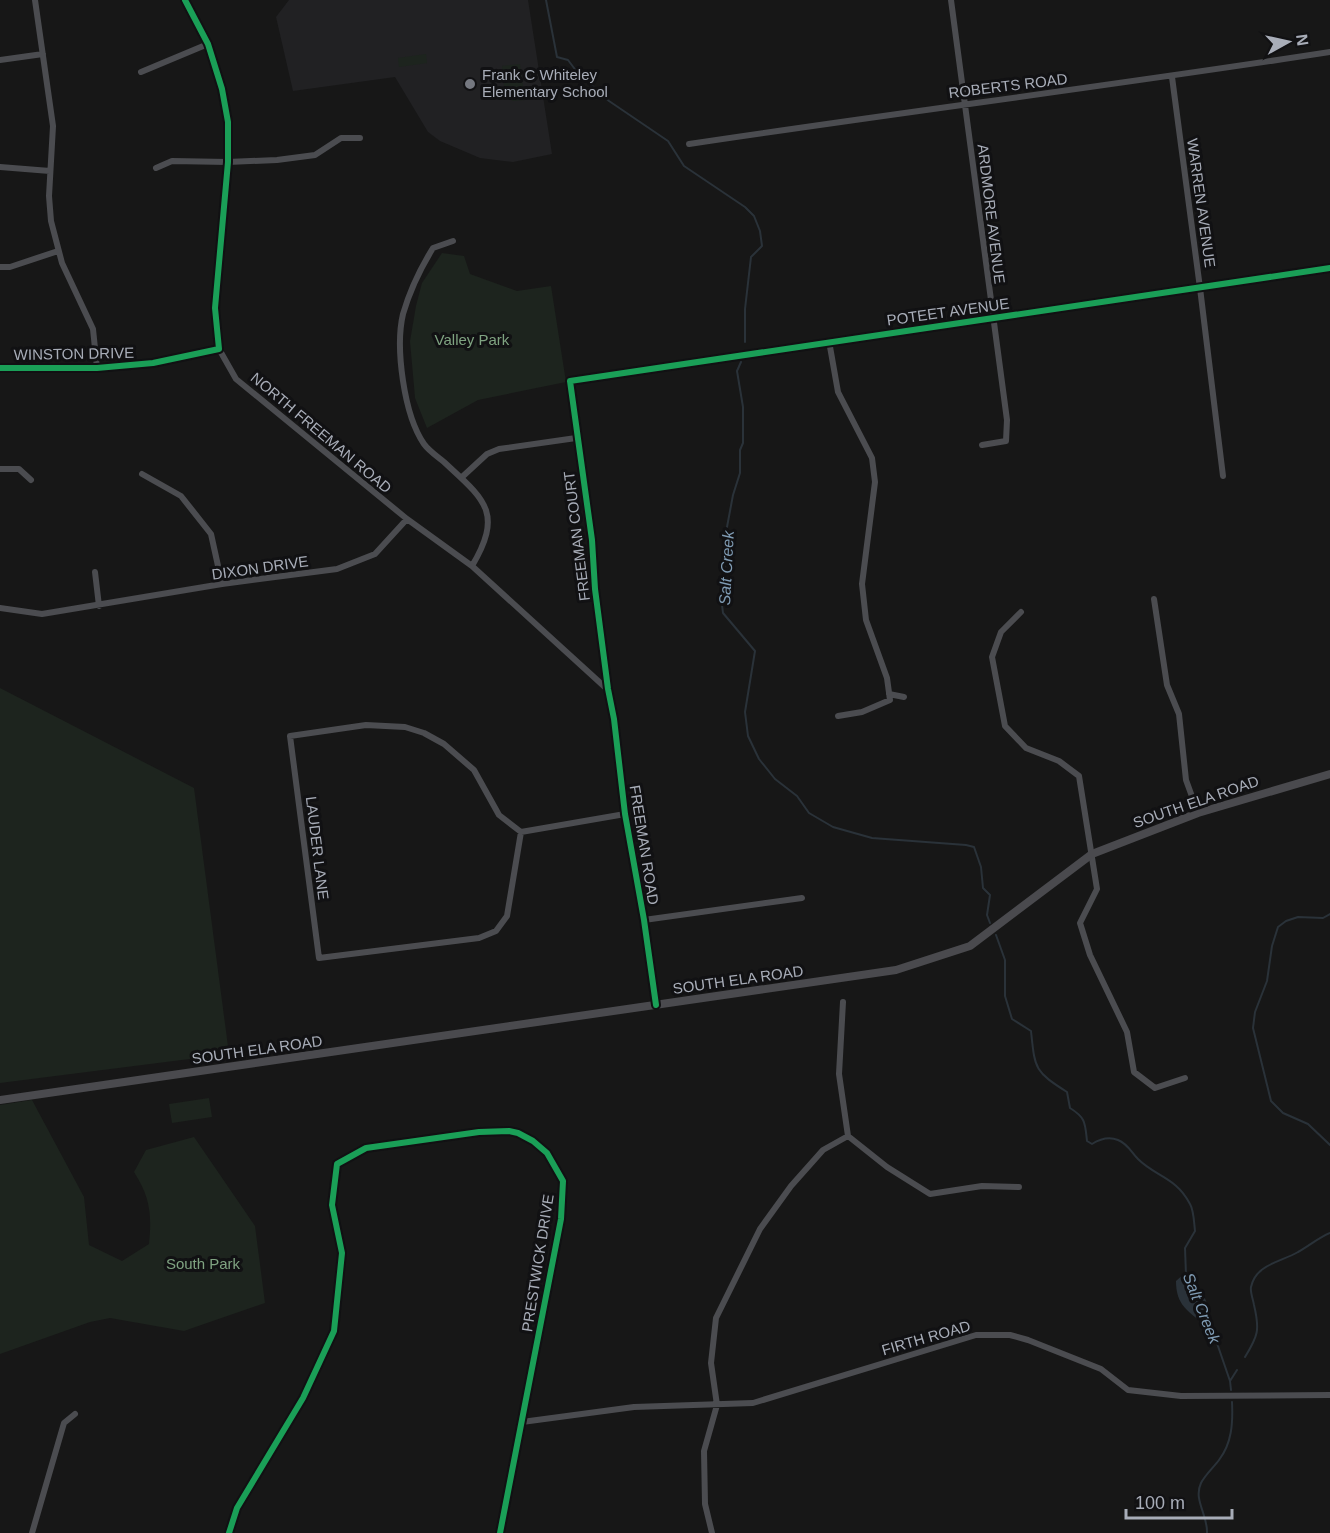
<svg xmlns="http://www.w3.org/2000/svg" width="1330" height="1533" viewBox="0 0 1330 1533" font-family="Helvetica,sans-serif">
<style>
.built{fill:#212123}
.green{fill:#1d241e}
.water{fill:#2a3239}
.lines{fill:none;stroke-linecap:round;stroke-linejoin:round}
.stream{stroke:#2a3239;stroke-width:2}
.street{stroke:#4b4c50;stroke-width:6}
.secondary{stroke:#4a4a4e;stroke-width:8}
.cycleway-casing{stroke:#111113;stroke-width:10}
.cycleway{stroke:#1a9f57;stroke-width:6}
.poi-dot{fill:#757880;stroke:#111113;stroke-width:2}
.labels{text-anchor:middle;stroke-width:6;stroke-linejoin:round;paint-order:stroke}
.poi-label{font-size:15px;fill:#a8adb8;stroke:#111113;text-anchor:start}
.street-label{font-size:15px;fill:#a8adb8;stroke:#111113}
.park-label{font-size:15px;fill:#7fa381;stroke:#111113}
.water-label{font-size:16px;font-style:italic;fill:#7f9bb3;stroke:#111113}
</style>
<rect width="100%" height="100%" fill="#171717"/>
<path class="built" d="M 289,0 L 528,0 L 552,154 L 513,162 L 480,158 L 440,141 L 428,132 L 395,77 L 293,91 L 276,17 Z"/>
<path class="green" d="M 426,54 L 427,63 L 399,67 L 398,58 Z
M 520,64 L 525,100 L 513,101 L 505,95 L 502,66 Z
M 442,253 L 464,256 L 470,274 L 517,291 L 551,286 L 566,382 L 478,400 L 427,428 L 415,398 L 410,341 L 416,306 L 422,283 Z
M 0,688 L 194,788 L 229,1054 L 0,1083 Z
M 209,1098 L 212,1117 L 172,1123 L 169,1104 Z
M 32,1100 L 84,1197 L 89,1245 L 122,1261 L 149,1244 C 152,1214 150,1197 134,1172 L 146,1150 L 194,1137 L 255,1226 L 265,1303 L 184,1331 L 110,1318 L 90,1322 L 0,1354 L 0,1105 Z"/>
<path class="water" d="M 1185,1273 C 1197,1285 1210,1298 1208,1317 L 1199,1320 C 1184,1309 1176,1301 1176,1281 Z"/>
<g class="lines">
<path class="stream" d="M 546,0 L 557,57 L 568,60 L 577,72 L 609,101 L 668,141 L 684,166 L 745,207 L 754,216 L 760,231 L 762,246 L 751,257 L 745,309 L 745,342
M 741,362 L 737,371 L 743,407 L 743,443 L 740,450 L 740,473 L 733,495 L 727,527 L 722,605 L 723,613 L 755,651 L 745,712 L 748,736 L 759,759 L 775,779 L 797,796 L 809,813 L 833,827 L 872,838 L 966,845 L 974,847 L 981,867 L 983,888 L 990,895 L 987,915 L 990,923
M 1330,914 L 1323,918 L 1298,917 L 1286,921 L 1278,927 L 1272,946 L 1267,981 L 1255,1012 L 1253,1028 L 1271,1101 L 1283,1113 L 1308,1124 L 1330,1145
M 996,935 L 1005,960 L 1005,996 L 1012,1019 L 1031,1031 C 1035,1069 1034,1071 1067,1092 L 1070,1108 C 1086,1118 1085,1123 1087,1141 L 1092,1144 C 1100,1139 1108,1136 1118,1140 C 1128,1144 1131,1152 1138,1159 C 1156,1177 1176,1177 1190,1204 C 1194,1211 1194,1223 1195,1231 L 1185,1248 L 1186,1275
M 1208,1317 L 1230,1381 L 1231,1390
M 1245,1357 C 1258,1336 1260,1330 1254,1305 C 1253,1299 1250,1292 1251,1287 C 1256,1264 1281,1262 1298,1252 C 1309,1246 1318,1238 1330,1233
M 1230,1381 L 1237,1370
M 1207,1533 C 1208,1515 1193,1500 1201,1483 C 1205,1475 1213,1468 1219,1460 C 1232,1443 1233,1423 1232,1402"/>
<path class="street" d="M 35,0 L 53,126 L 49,196 L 51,221 L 62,263 L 93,329 L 97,368
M 185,0 L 208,44 L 222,89 L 228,122 L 228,162 L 215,308 L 219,349 L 236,379 L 407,519 L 472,566 L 607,689
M 951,0 L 1007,420 L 1006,441 L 982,445
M 0,60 L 43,54
M 141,72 L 208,44
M 1172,77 L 1200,288 L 1223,476
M 689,144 C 902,112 1117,85 1330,52
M 0,167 L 50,171
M 156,168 L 172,161 L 228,162 L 277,160 L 315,155 L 341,138 L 360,138
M 453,241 L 433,248 C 420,269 410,290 403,314 C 395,348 404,415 424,444 C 429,451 438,457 444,462 C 484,499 504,512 472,566
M 0,267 L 10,267 L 58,251
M 829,341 L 838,392 L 872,458 L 875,482 L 862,584 L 866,620 L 887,678 L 890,700 L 862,712 L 838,716
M 0,368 L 97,368 L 153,363 L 219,349
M 0,469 L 19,469 L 31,480
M 142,474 L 181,496 L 211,534 L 222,584
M 461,478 L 487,454 L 499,449 L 576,438
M 95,572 L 99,606
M 1154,599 L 1167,685 L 1179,714 L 1186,780 L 1198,813
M 0,608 L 42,614 L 222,584 L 337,569 L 375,554 L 407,519
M 1021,612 L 1001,632 L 992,657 L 1005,726 L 1026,748 L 1059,761 L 1079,776 L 1097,889 L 1080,923 L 1090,955 L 1127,1032 L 1134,1072 L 1155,1088 L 1185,1078
M 889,694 L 904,697
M 366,725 L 405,727 L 424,733 L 444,744 L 474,770 L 499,815 L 521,832 L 507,916 L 496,931 L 479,938 L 319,958 L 290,736 Z
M 521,832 L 625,814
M 644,920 L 802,898
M 656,1005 L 644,920 L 625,814 L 614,719 L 608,689 L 595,589 L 592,540 L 570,381 L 1330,268
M 848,1136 L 887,1167 L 930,1194 L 982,1186 L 1019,1187
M 522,1422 L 634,1407 L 753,1403 L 976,1335 L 1010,1335 L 1028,1340 L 1101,1369 L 1128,1390 L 1181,1396 L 1330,1395
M 32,1533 L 64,1423 L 75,1414
M 229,1533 L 237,1508 L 303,1398 L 334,1331 L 342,1253 L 332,1205 L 337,1164 L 366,1148 L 479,1132 L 509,1131 L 518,1133 L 533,1141 L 547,1153 L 563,1181 L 561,1219 L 500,1533
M 712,1533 L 705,1504 L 704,1451 L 717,1405 L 711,1363 L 716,1318 L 760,1229 L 791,1186 L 823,1150 L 848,1136 L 839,1074 L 843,1002"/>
<path class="secondary" d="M 0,1100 L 896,970 L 970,946 L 1092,854 L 1198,813 L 1330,774"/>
<defs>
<path id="cycleway" d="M 0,368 L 97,368 L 153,363 L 219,349 L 215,308 L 228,162 L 228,122 L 222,89 L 208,44 L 185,0
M 656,1005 L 644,920 L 625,814 L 614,719 L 608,689 L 595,589 L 592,540 L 570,381 L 1330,268
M 229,1533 L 237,1508 L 303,1398 L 334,1331 L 342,1253 L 332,1205 L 337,1164 L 366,1148 L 479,1132 L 509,1131 L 518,1133 L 533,1141 L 547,1153 L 563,1181 L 561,1219 L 500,1533"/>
</defs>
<use href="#cycleway" class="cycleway-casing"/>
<use href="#cycleway" class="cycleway"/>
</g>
<circle class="poi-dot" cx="470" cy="84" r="6"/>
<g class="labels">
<g class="poi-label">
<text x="482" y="80">Frank C Whiteley<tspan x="482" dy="17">Elementary School</tspan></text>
</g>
<g class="street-label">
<text transform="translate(1008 86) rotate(-7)" y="5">ROBERTS ROAD</text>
<text transform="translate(1201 203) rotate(82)" y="5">WARREN AVENUE</text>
<text transform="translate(991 214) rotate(83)" y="5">ARDMORE AVENUE</text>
<text transform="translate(948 312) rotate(-8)" y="5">POTEET AVENUE</text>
<text transform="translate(74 354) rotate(-1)" y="5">WINSTON DRIVE</text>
<text transform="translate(321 433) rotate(40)" y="5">NORTH FREEMAN ROAD</text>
<text transform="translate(577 536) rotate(-97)" y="5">FREEMAN COURT</text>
<text transform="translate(260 568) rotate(-8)" y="5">DIXON DRIVE</text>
<text transform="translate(1196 802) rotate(-19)" y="5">SOUTH ELA ROAD</text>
<text transform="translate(644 845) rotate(81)" y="5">FREEMAN ROAD</text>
<text transform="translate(317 848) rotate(83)" y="5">LAUDER LANE</text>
<text transform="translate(738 980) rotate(-8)" y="5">SOUTH ELA ROAD</text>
<text transform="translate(257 1050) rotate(-8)" y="5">SOUTH ELA ROAD</text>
<text transform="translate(538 1263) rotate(-81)" y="5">PRESTWICK DRIVE</text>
<text transform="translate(926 1338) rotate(-16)" y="5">FIRTH ROAD</text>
</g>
<g class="park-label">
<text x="472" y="345">Valley Park</text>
<text x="203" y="1269">South Park</text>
</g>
<g class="water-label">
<text transform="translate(726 568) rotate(-87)" y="6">Salt Creek</text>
<text transform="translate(1202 1308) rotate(68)" y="6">Salt Creek</text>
</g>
</g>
<g transform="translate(1288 42) rotate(82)" stroke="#111113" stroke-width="4.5" paint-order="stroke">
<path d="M0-4.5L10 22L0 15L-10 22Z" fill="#a8adb8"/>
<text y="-9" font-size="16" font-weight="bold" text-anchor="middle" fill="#a8adb8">N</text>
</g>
<path d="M1126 1509v9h106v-9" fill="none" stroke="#a8adb8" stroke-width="3"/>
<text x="1135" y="1509" font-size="18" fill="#a8adb8" stroke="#111113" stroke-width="4.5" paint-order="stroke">100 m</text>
</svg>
